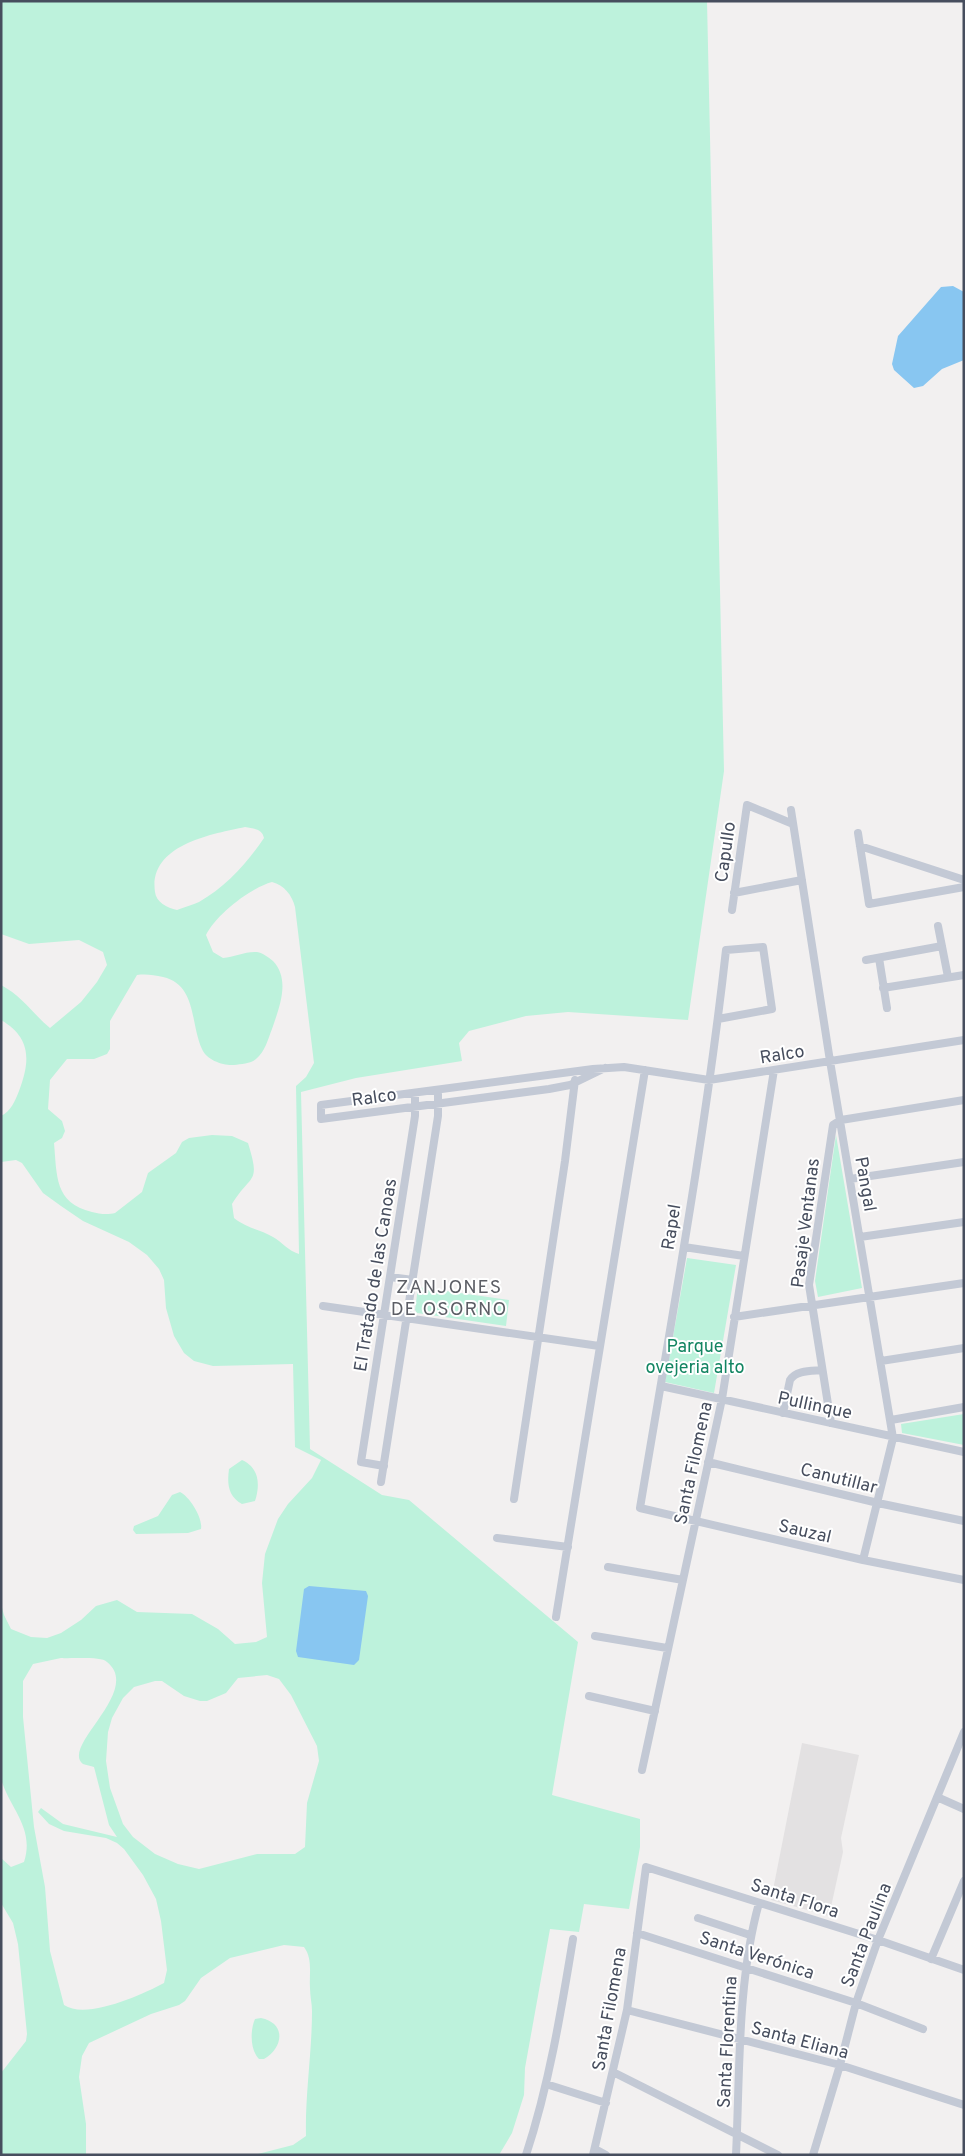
<svg xmlns="http://www.w3.org/2000/svg" width="965" height="2156" viewBox="0 0 965 2156" font-family="Overpass,sans-serif">
<style>
.education{fill:#e3e1e2}
.green{fill:#bdf2dc;fill-rule:evenodd}
.water{fill:#88c6f1}
.lines{fill:none;stroke-linecap:round;stroke-linejoin:round}
.street{stroke:#c3c9d5;stroke-width:8}
.labels{text-anchor:middle;stroke-width:4;stroke-linejoin:round;paint-order:stroke}
.street-label{font-size:18px;fill:#474e5e;stroke:#fff}
.park-label{font-size:18px;fill:#138562;stroke:#fff}
.neighbourhood-label{font-size:19px;letter-spacing:1px;fill:#5c5e65;stroke:#fff}
</style>
<rect width="100%" height="100%" fill="#f2f0f0"/>
<path class="education" d="M 802,1743 L 859,1755 L 841,1838 L 843,1852 L 829,1916 L 771,1900 Z"/>
<path class="green" d="M 1,1 L 707,1 L 724,771 L 688,1020 L 568,1012 L 526,1016 L 469,1031 L 459,1043 L 462,1061 L 356,1078 L 301,1092 L 310,1449 L 382,1495 L 409,1500 L 578,1642 L 552,1795 L 640,1819 L 640,1847 L 629,1909 L 584,1904 L 579,1932 L 550,1929 L 525,2068 L 524,2095 L 512,2133 L 499,2155 L 254,2155 L 293,2145 L 306,2136 C 305,2094 312,2053 312,2011 C 312,2004 310,1996 310,1988 C 309,1974 313,1959 304,1947 L 284,1945 L 230,1958 L 201,1978 L 185,2001 L 179,2005 L 151,2014 L 89,2043 L 82,2056 L 79,2077 L 86,2124 L 86,2155 L 1,2155 L 1,2073 L 26,2041 L 27,2034 L 18,1944 L 13,1923 L 1,1903 L 1,1858 L 11,1867 L 24,1862 C 35,1828 10,1809 1,1779 L 1,1604 L 4,1615 L 11,1629 L 31,1637 L 47,1638 L 61,1633 L 81,1620 L 96,1606 L 117,1600 L 137,1612 L 192,1614 L 218,1629 L 235,1644 L 256,1642 L 267,1637 L 262,1583 L 265,1554 L 278,1519 L 288,1504 L 312,1478 L 321,1460 L 295,1447 L 293,1364 L 213,1366 L 194,1361 L 184,1353 L 174,1336 L 166,1308 L 164,1280 L 159,1269 L 147,1255 L 129,1242 L 83,1221 L 61,1206 L 43,1193 L 22,1163 L 16,1160 L 1,1162 L 1,1116 C 11,1111 15,1101 19,1091 C 30,1062 32,1038 1,1020 L 1,985 C 22,996 33,1014 50,1028 L 81,1002 L 97,982 L 107,965 L 103,952 L 79,940 L 29,944 L 1,934 ZM 245,827 C 253,829 262,828 264,838 C 248,862 226,887 199,902 C 193,905 184,907 177,910 C 167,908 156,902 155,892 C 148,845 212,834 245,827 ZM 272,882 C 284,885 292,895 295,907 L 314,1063 L 306,1077 L 296,1086 L 299,1254 C 288,1251 282,1242 273,1237 C 260,1229 248,1229 234,1218 L 232,1204 C 251,1173 261,1185 248,1143 L 232,1136 L 212,1135 L 189,1138 L 182,1142 L 176,1153 L 148,1173 L 142,1192 L 115,1213 C 108,1215 99,1214 92,1212 C 54,1203 57,1175 54,1143 L 62,1138 L 65,1131 L 62,1121 L 48,1109 L 50,1080 L 67,1059 L 94,1059 L 107,1054 L 110,1049 L 110,1021 L 137,975 C 146,974 154,975 163,977 C 197,985 190,1023 202,1049 C 206,1060 224,1066 234,1065 C 241,1064 250,1064 256,1059 C 265,1052 268,1039 272,1029 C 279,1008 291,980 273,961 C 268,957 263,953 257,952 C 246,951 234,957 223,958 L 213,952 L 206,935 C 216,915 250,888 272,882 ZM 61,1658 C 71,1659 101,1656 107,1662 C 143,1691 60,1746 83,1764 C 86,1765 91,1766 94,1767 L 109,1825 L 117,1837 L 63,1824 L 41,1808 L 38,1812 L 49,1824 L 64,1831 L 106,1838 L 117,1843 L 124,1849 L 143,1875 L 156,1899 L 161,1921 L 167,1970 L 164,1983 C 142,1995 86,2020 64,2005 L 50,1951 L 45,1887 L 34,1827 L 23,1717 L 23,1681 L 33,1664 ZM 267,1675 L 279,1679 L 291,1695 L 317,1746 L 319,1761 L 307,1803 L 305,1847 L 295,1854 L 257,1854 L 199,1869 L 178,1864 L 155,1854 L 133,1837 L 123,1824 L 110,1788 L 106,1761 L 108,1732 L 112,1718 L 123,1698 L 134,1687 L 155,1681 L 162,1681 L 184,1696 L 200,1701 L 207,1701 L 226,1693 L 238,1678 Z
M 836,1135 L 862,1288 L 818,1297 L 815,1281 Z
M 687,1258 L 736,1265 L 714,1393 L 665,1382 Z
M 418,1287 L 509,1300 L 506,1326 L 417,1313 L 415,1310 Z
M 964,1414 L 964,1445 L 902,1433 L 901,1424 Z
M 242,1460 C 260,1468 260,1486 255,1501 L 242,1504 C 228,1496 227,1484 229,1469 Z
M 180,1492 C 190,1497 203,1518 201,1529 L 188,1533 L 136,1534 L 133,1530 L 134,1526 L 158,1516 L 172,1495 Z
M 261,2018 C 286,2023 284,2047 264,2059 L 259,2059 C 250,2050 250,2030 255,2019 Z"/>
<path class="water" d="M 953,286 L 964,292 L 964,360 L 942,369 L 923,386 L 914,388 L 894,370 L 892,364 L 898,336 L 941,287 Z
M 309,1586 L 366,1591 L 368,1596 L 359,1660 L 354,1665 L 298,1657 L 296,1651 L 304,1589 Z"/>
<g class="lines">
<path class="street" d="M 791,810 L 830,1061 L 893,1438 L 863,1560
M 858,833 L 869,904 L 964,887
M 860,846 L 964,880
M 734,893 L 802,880
M 732,910 L 747,805 L 793,824
M 938,926 L 948,977
M 879,958 L 887,1008
M 866,960 L 942,946
M 883,988 L 964,975
M 718,1019 L 772,1009 L 763,947 L 726,950 C 705,1137 671,1322 640,1508 L 863,1560 L 964,1580
M 605,1068 L 570,1085 L 549,1089 L 321,1119 L 321,1105 L 593,1069 L 624,1067 L 709,1080 L 964,1040
M 850,1179 L 964,1162
M 860,1237 L 964,1222
M 684,1247 L 744,1256
M 390,1277 L 413,1280
M 323,1306 L 599,1346
M 734,1317 L 964,1283
M 881,1361 L 964,1348
M 661,1386 L 964,1452
M 783,1413 L 790,1380 C 796,1370 811,1371 822,1370
M 891,1420 L 964,1407
M 831,1423 L 809,1285 L 833,1125 L 841,1120 L 964,1100
M 708,1462 L 878,1503 L 964,1521
M 384,1466 L 361,1462 L 415,1116 L 415,1093
M 381,1482 L 438,1116 L 438,1090
M 514,1499 L 565,1161 L 575,1080
M 497,1538 L 568,1547
M 608,1567 L 683,1580
M 556,1617 L 645,1070
M 595,1636 L 667,1648
M 589,1696 L 655,1711
M 642,1770 L 722,1399 L 774,1070
M 937,1797 L 964,1809
M 698,1918 L 750,1935
M 637,1933 L 856,2003 L 923,2029
M 931,1959 L 964,1881
M 627,2010 L 840,2065 L 964,2105
M 613,2072 L 778,2155
M 546,2084 L 606,2103
M 595,2149 L 606,2155
M 526,2155 C 549,2085 561,2012 573,1939
M 593,2155 L 627,2010 L 646,1867 L 878,1940 L 964,1970
M 736,2155 C 740,2073 737,1982 759,1903
M 813,2155 L 840,2065 L 856,2003 L 878,1940 L 964,1732"/>
</g>
<g class="labels">
<g class="street-label">
<text transform="translate(725 852) rotate(-82)" y="6">Capullo</text>
<text transform="translate(782 1054) rotate(-9)" y="6">Ralco</text>
<text transform="translate(374 1097) rotate(-8)" y="6">Ralco</text>
<text transform="translate(866 1184) rotate(80)" y="6">Pangal</text>
<text transform="translate(805 1223) rotate(-83)" y="6">Pasaje Ventanas</text>
<text transform="translate(671 1227) rotate(-81)" y="6">Rapel</text>
<text transform="translate(375 1275) rotate(-81)" y="6">El Tratado de las Canoas</text>
<text transform="translate(815 1405) rotate(12)" y="6">Pullinque</text>
<text transform="translate(693 1463) rotate(-78)" y="6">Santa Filomena</text>
<text transform="translate(839 1478) rotate(14)" y="6">Canutillar</text>
<text transform="translate(805 1531) rotate(13)" y="6">Sauzal</text>
<text transform="translate(795 1898) rotate(18)" y="6">Santa Flora</text>
<text transform="translate(866 1935) rotate(-69)" y="6">Santa Paulina</text>
<text transform="translate(757 1955) rotate(18)" y="6">Santa Verónica</text>
<text transform="translate(609 2009) rotate(-80)" y="6">Santa Filomena</text>
<text transform="translate(800 2040) rotate(15)" y="6">Santa Eliana</text>
<text transform="translate(727 2042) rotate(-87)" y="6">Santa Florentina</text>
</g>
<g class="park-label">
<text x="695" y="1352">Parque<tspan x="695" dy="21">ovejeria alto</tspan></text>
</g>
<g class="neighbourhood-label">
<text x="449" y="1293">ZANJONES<tspan x="449" dy="22">DE OSORNO</tspan></text>
</g>
</g>
<rect width="965" height="2156" fill="none" stroke="#474e5e" stroke-width="5"/>
</svg>
